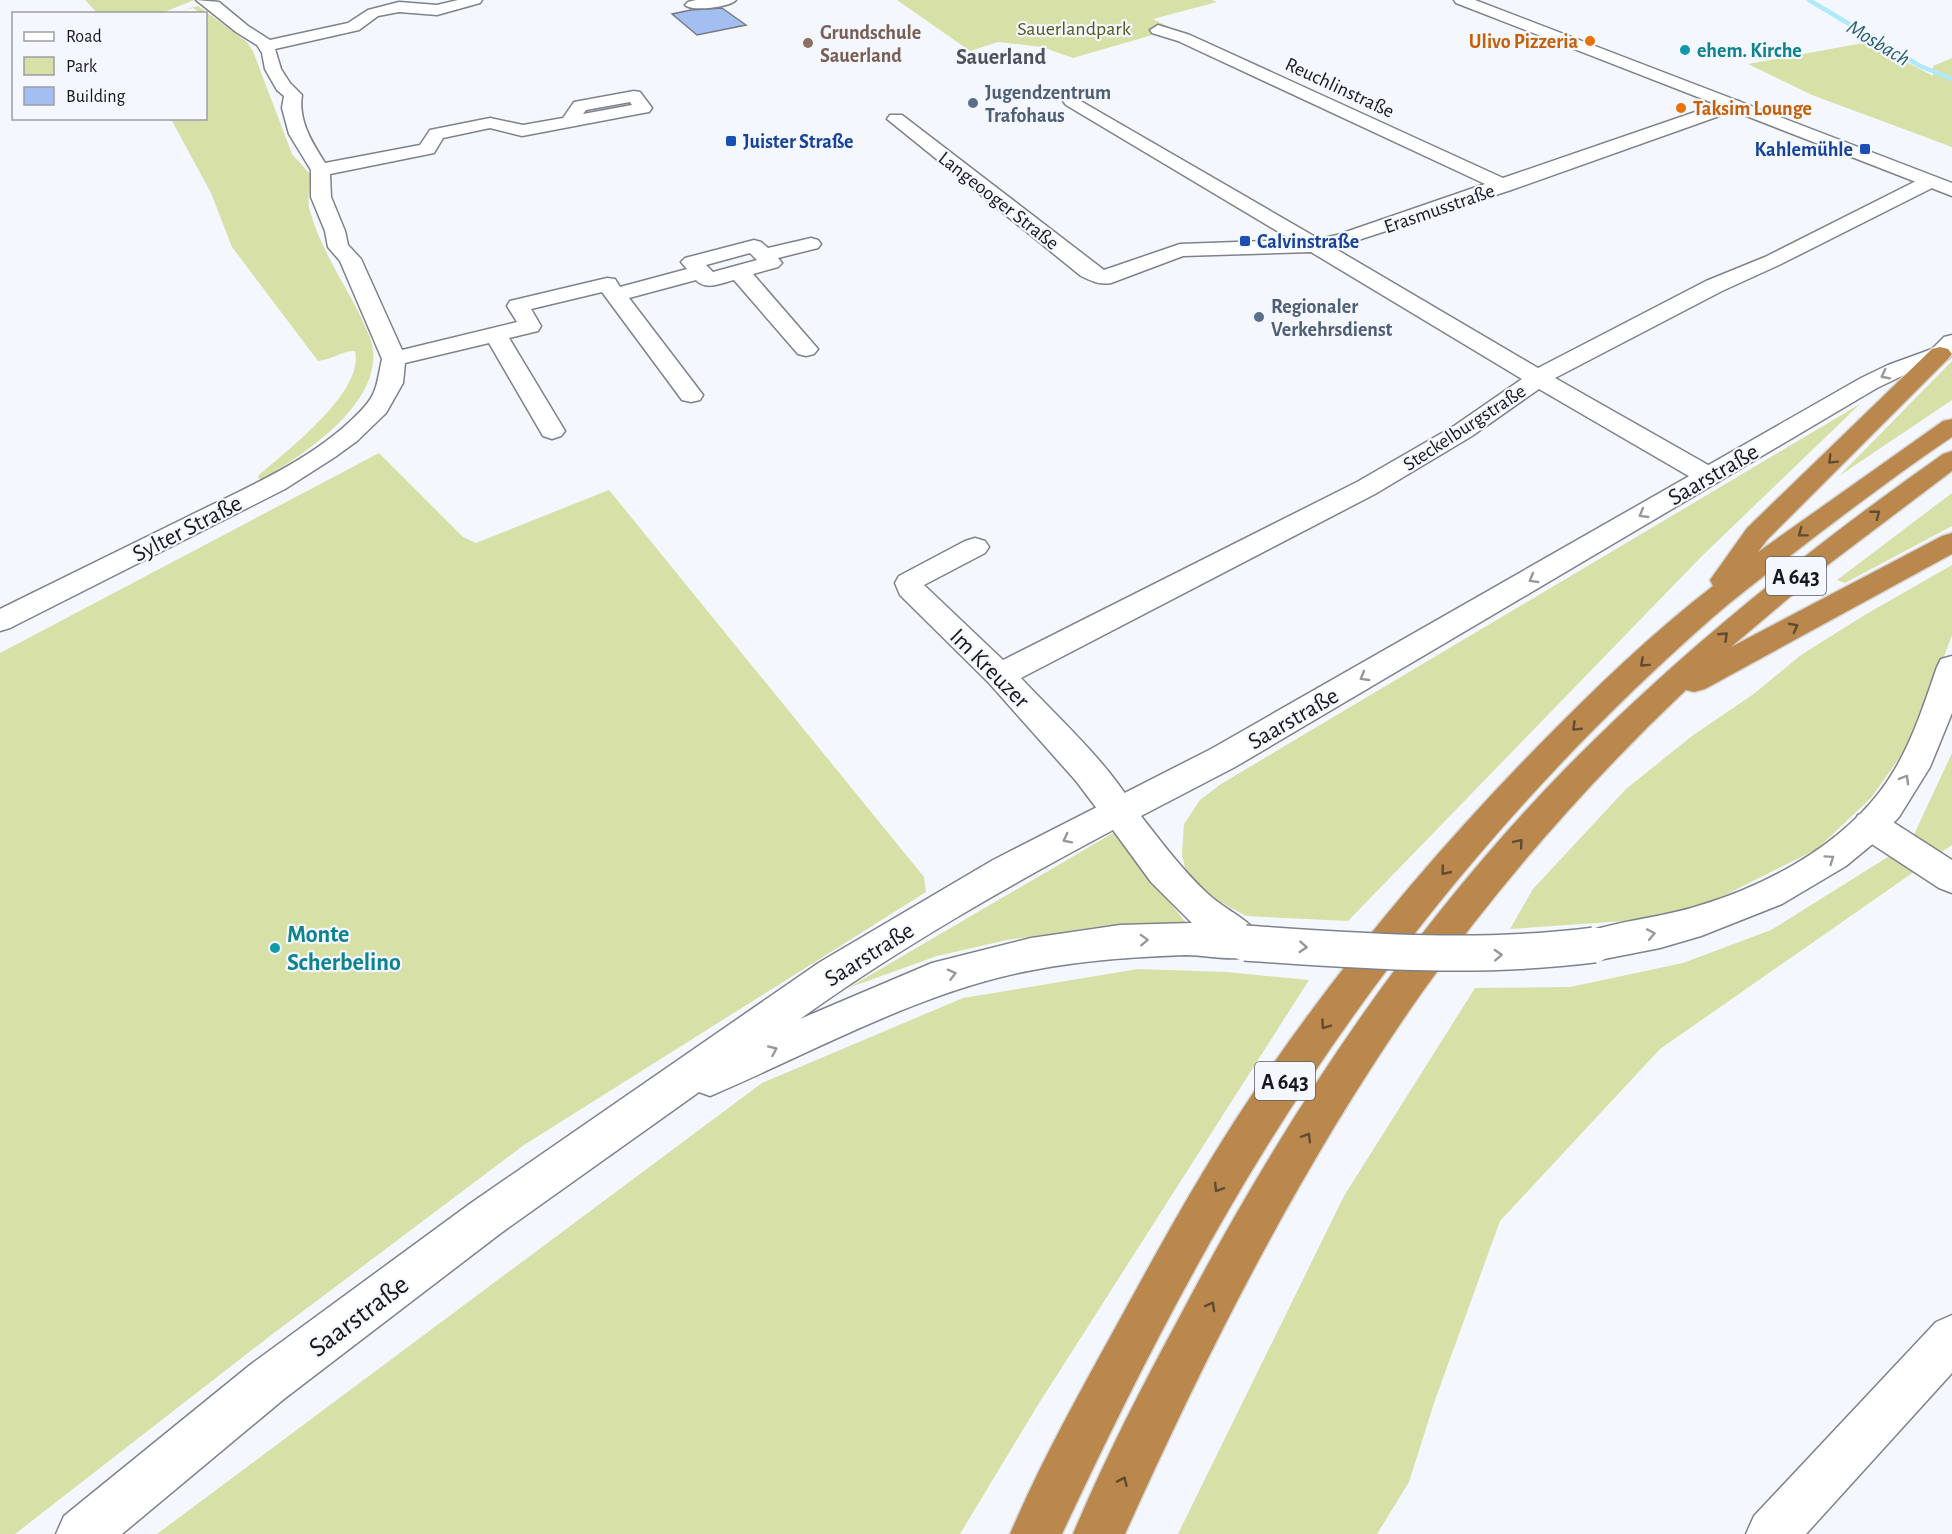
<svg xmlns="http://www.w3.org/2000/svg" width="1952" height="1534" viewBox="0 0 1952 1534" font-family="'Alegreya Sans',sans-serif">
<style>
.green{fill:#d7e0a7}
.lines{fill:none;stroke-linecap:round;stroke-linejoin:round}
.stream{stroke:#b0e9fa;stroke-width:4.5}
.building{fill:#a3bef0;stroke:#767b83;stroke-width:1.5}
.street-casing{stroke:#7d828b;stroke-width:3}
.secondary-casing{stroke:#7d828b;stroke-width:3}
.highway-casing{stroke:#d5d6d6;stroke-width:3}
.street{fill:#fff;fill-rule:evenodd}
.secondary{fill:#fff;fill-rule:evenodd}
.highway{fill:#ba884d;fill-rule:evenodd}
.secondary-bridge-casing{stroke:#7d828b;stroke-width:38;stroke-linecap:butt}
.secondary-bridge{stroke:#fff;stroke-width:35}
.oneway{stroke:#979899}
.oneway2{stroke:#604b33}
.food-dot{fill:#e8710a;stroke:#f4f7fd;stroke-width:2}
.education-dot{fill:#8d6e63;stroke:#f4f7fd;stroke-width:2}
.culture-dot{fill:#0f9aa8;stroke:#f4f7fd;stroke-width:2}
.service-dot{fill:#5c6f8a;stroke:#f4f7fd;stroke-width:2}
.transit-dot{fill:#1a4fb4;stroke:#f4f7fd;stroke-width:2}
.labels{text-anchor:middle;stroke-width:4.5;stroke-linejoin:round;paint-order:stroke}
.far-park-label{font-size:20px;fill:#535919;stroke:#f4f7fd}
.far-education-label{font-size:20px;font-weight:bold;fill:#785e54;stroke:#f4f7fd;text-anchor:start}
.far-food-label{font-size:20px;font-weight:bold;fill:#c56008;stroke:#f4f7fd;text-anchor:end}
.far-culture-label{font-size:20px;font-weight:bold;fill:#0d838f;stroke:#f4f7fd;text-anchor:start}
.far-street-label{font-size:20px;fill:#17191d;stroke:#f4f7fd}
.far-service-label{font-size:20px;font-weight:bold;fill:#4e5e75;stroke:#f4f7fd;text-anchor:start}
.far-transit-label{font-size:20px;font-weight:bold;fill:#164399;stroke:#f4f7fd;text-anchor:start}
.far-water-label{font-size:22px;font-style:italic;fill:#25606f;stroke:#f4f7fd}
.far-neighbourhood-label{font-size:22px;font-weight:bold;fill:#4e535b;stroke:#f4f7fd}
.shield{fill:#f4f7fd;stroke:#595c60;stroke-width:1.5}
.shield-label{font-size:22px;font-weight:bold;fill:#17191d}
.street-label{font-size:24px;fill:#17191d;stroke:#f4f7fd}
.culture-label{font-size:24px;font-weight:bold;fill:#0d838f;stroke:#f4f7fd;text-anchor:start}
.near-street-label{font-size:28px;fill:#17191d;stroke:#f4f7fd}
</style>
<rect width="100%" height="100%" fill="#f4f7fd"/>
<path class="green" d="M 85,0 L 194,0 L 162,13 L 98,14 Z
M 897,0 L 1212,0 L 1217,2 L 1153,19 L 1173,29 L 1073,58 L 1042,47 L 998,42 L 970,51 Z
M 198,6 L 247,42 L 253,51 L 292,154 L 310,174 C 311,186 306,198 310,211 C 322,255 352,293 369,335 C 394,396 305,455 260,480 L 258,476 C 286,451 365,392 355,351 C 343,350 331,360 318,361 L 232,247 L 211,193 L 171,119 L 206,118 L 206,22 L 209,20 L 206,18 L 206,14 L 200,13 L 193,8 L 182,10 Z
M 1869,42 L 1933,76 L 1933,66 L 1952,58 L 1952,147 L 1812,95 L 1748,64 Z
M 1952,361 L 1952,400 L 1839,476 Z
M 1860,404 L 1701,557 L 1348,921 L 1246,916 L 1204,893 L 1186,873 L 1182,854 L 1184,824 L 1200,800 L 1221,784 Z
M 379,453 L 463,537 L 476,543 L 609,490 L 924,877 L 926,892 L 524,1145 L 270,1336 L 15,1534 L 0,1534 L 0,653 Z
M 1952,493 L 1952,526 L 1845,583 L 1837,580 Z
M 1952,565 L 1952,635 L 1928,699 L 1902,754 L 1871,798 L 1817,849 L 1703,906 L 1624,921 L 1510,929 L 1533,889 L 1626,789 L 1692,736 L 1755,693 L 1801,655 L 1863,616 Z
M 1952,753 L 1952,845 L 1933,858 L 1910,843 Z
M 1113,833 L 1188,925 L 1108,925 L 1007,940 L 937,956 L 848,988 Z
M 1899,850 L 1921,867 L 1660,1049 L 1500,1221 L 1434,1403 L 1409,1482 L 1377,1534 L 1178,1534 L 1344,1196 L 1475,988 L 1570,987 L 1683,963 L 1771,930 Z
M 1138,969 L 1227,972 L 1309,980 L 1036,1408 L 960,1534 L 157,1534 L 762,1083 L 963,998 Z"/>
<g class="lines">
<path class="stream" d="M 1809,0 L 1920,66 L 1952,79"/>
</g>
<path class="building" d="M 722,8 L 746,25 L 697,35 L 672,14 L 691,10 Z"/>
<g class="lines">
<defs>
<path id="street" d="M 196,0 L 219,2 L 248,26 L 270,40 L 348,23 L 368,10 L 399,2 L 437,5 L 458,0 L 482,0 L 480,3 L 437,15 L 399,12 L 378,16 L 359,30 L 275,49 L 281,69 L 290,83 L 302,95 C 298,121 312,142 325,163 L 420,145 L 430,130 L 490,118 L 523,125 L 563,118 L 574,102 L 634,91 L 640,92 L 652,108 L 649,112 L 643,113 L 522,136 L 490,128 L 443,138 L 434,153 L 330,174 L 331,197 L 345,231 L 348,245 L 361,259 L 402,350 L 517,322 L 507,306 L 510,301 L 607,278 L 615,279 L 620,287 L 687,269 L 681,262 L 685,258 L 754,240 L 761,242 L 768,248 L 811,238 L 818,240 L 821,244 L 818,248 L 778,258 L 782,263 L 778,267 L 753,274 L 818,349 L 814,354 L 806,356 L 798,354 L 734,280 C 721,283 706,291 696,280 L 629,298 L 703,395 L 700,400 L 691,402 L 682,400 L 602,292 L 531,309 L 541,326 L 538,331 L 509,338 L 565,431 L 561,436 L 552,439 L 543,436 L 489,343 L 405,363 L 403,383 L 386,413 L 357,441 L 335,457 L 285,489 L 10,628 L 0,631 L 0,609 C 63,578 126,547 189,516 C 248,487 322,456 366,405 C 378,391 378,376 382,359 L 340,261 L 328,247 L 325,231 L 311,197 L 311,170 L 289,134 L 282,108 L 284,96 L 277,90 L 265,69 L 262,53 L 257,45 L 236,32 ZM 630,102 L 632,105 L 583,114 L 586,110 ZM 750,253 L 757,260 L 713,272 L 706,265 Z
M 696,0 L 736,0 C 730,7 692,12 685,5 L 688,2 Z
M 1158,25 L 1190,35 L 1503,178 L 1727,101 L 1739,101 L 1742,105 L 1739,109 L 1511,190 L 1334,248 L 1538,368 L 1706,281 L 1765,257 L 1922,178 L 1936,178 L 1939,182 L 1936,186 L 1779,265 L 1722,291 L 1555,378 L 1717,470 L 1721,476 L 1717,482 L 1708,484 L 1699,482 L 1539,389 L 1472,436 L 1375,494 L 1021,678 C 1056,716 1113,767 1136,812 L 1131,822 L 1119,825 L 1107,822 L 1076,781 L 989,683 L 900,595 L 895,583 L 899,576 L 965,541 L 975,538 L 985,541 L 989,547 L 985,553 L 924,585 L 1003,660 L 1357,482 L 1454,426 L 1522,379 L 1311,252 L 1183,256 L 1111,283 C 1099,285 1092,281 1081,276 L 887,119 L 890,115 L 902,115 L 1104,270 L 1180,244 L 1292,240 L 1066,105 L 1063,101 L 1066,97 L 1072,96 L 1319,239 L 1337,235 L 1485,184 L 1178,41 L 1152,33 L 1150,30 Z
M 1870,811 L 1882,815 L 1952,860 L 1952,893 L 1939,888 L 1858,835 L 1853,825 L 1858,815 Z
M 1952,1315 L 1952,1373 L 1806,1534 L 1746,1534 L 1754,1516 L 1936,1322 Z"/>
<path id="secondary" d="M 1454,0 L 1475,0 L 1952,183 L 1952,196 L 1456,3 Z
M 1952,335 L 1952,355 L 1948,359 L 1904,375 L 1877,388 L 1235,767 L 1141,816 C 1162,843 1183,871 1208,894 C 1226,911 1253,920 1264,943 L 1258,954 C 1235,963 1210,955 1186,955 C 1134,957 1084,960 1033,970 C 928,989 822,1047 724,1090 L 710,1096 L 699,1092 L 501,1233 L 284,1399 L 122,1534 L 56,1534 L 64,1516 L 250,1365 L 471,1203 L 820,962 L 993,860 L 1211,749 L 1861,378 L 1888,365 L 1932,349 L 1944,337 ZM 1113,830 L 1151,882 L 1192,923 L 1120,925 L 1031,938 L 932,963 L 800,1019 C 899,948 1006,887 1113,830 Z
M 1952,656 L 1952,713 L 1930,767 L 1899,817 L 1875,842 L 1846,866 L 1782,904 L 1701,936 L 1660,948 L 1594,961 L 1581,956 L 1575,945 L 1581,934 C 1619,920 1662,918 1701,905 C 1774,883 1856,837 1895,769 C 1914,737 1925,701 1937,667 L 1941,659 Z"/>
<path id="highway" d="M 1940,347 L 1948,349 L 1952,354 L 1948,359 L 1767,540 L 1758,552 L 1943,421 L 1952,419 L 1952,437 C 1896,475 1843,515 1790,556 C 1763,577 1736,597 1711,619 C 1538,771 1388,950 1267,1146 C 1190,1270 1124,1402 1062,1534 L 1010,1534 C 1041,1461 1081,1390 1119,1321 C 1156,1253 1194,1184 1236,1119 C 1324,984 1428,858 1541,743 C 1595,688 1652,633 1713,586 L 1710,580 L 1747,528 L 1932,349 Z
M 1952,451 L 1952,471 L 1829,564 L 1731,647 L 1942,536 L 1952,533 L 1952,554 L 1705,689 L 1694,692 L 1686,690 C 1589,782 1501,882 1423,991 C 1304,1160 1210,1346 1125,1534 L 1073,1534 C 1104,1460 1141,1388 1179,1318 C 1283,1120 1407,931 1564,770 C 1680,652 1808,549 1943,454 Z"/>
</defs>
<use href="#street" class="street-casing"/>
<use href="#secondary" class="secondary-casing"/>
<use href="#highway" class="highway-casing"/>
<use href="#street" class="street"/>
<use href="#secondary" class="secondary"/>
<use href="#highway" class="highway"/>
<defs>
<path id="secondary-bridge" d="M 1245,943 C 1362,951 1477,960 1594,945"/>
</defs>
<use href="#secondary-bridge" class="secondary-bridge-casing"/>
<use href="#secondary-bridge" class="secondary-bridge"/>
</g>
<defs><path id="oneway-chevron" d="M-2-3.5L2.5 0L-2 3.5" fill="none" stroke-width="1.6" stroke-linecap="round" stroke-linejoin="round" transform="scale(1.5)"/></defs>
<g class="oneway">
<use href="#oneway-chevron" transform="translate(1885 375) rotate(153)"/>
<use href="#oneway-chevron" transform="translate(1643 514) rotate(150)"/>
<use href="#oneway-chevron" transform="translate(1533 579) rotate(150)"/>
<use href="#oneway-chevron" transform="translate(1364 677) rotate(150)"/>
<use href="#oneway-chevron" transform="translate(1905 779) rotate(-60)"/>
<use href="#oneway-chevron" transform="translate(1067 839) rotate(153)"/>
<use href="#oneway-chevron" transform="translate(1830 859) rotate(-35)"/>
<use href="#oneway-chevron" transform="translate(1651 934) rotate(-11)"/>
<use href="#oneway-chevron" transform="translate(1144 940) rotate(-2)"/>
<use href="#oneway-chevron" transform="translate(1303 947) rotate(4)"/>
<use href="#oneway-chevron" transform="translate(1498 955) rotate(-3)"/>
<use href="#oneway-chevron" transform="translate(952 974) rotate(-15)"/>
<use href="#oneway-chevron" transform="translate(773 1050) rotate(-24)"/>
</g>
<g class="oneway2">
<use href="#oneway-chevron" transform="translate(1832 460) rotate(135)"/>
<use href="#oneway-chevron" transform="translate(1876 514) rotate(-38)"/>
<use href="#oneway-chevron" transform="translate(1802 533) rotate(143)"/>
<use href="#oneway-chevron" transform="translate(1794 627) rotate(-28)"/>
<use href="#oneway-chevron" transform="translate(1724 636) rotate(-43)"/>
<use href="#oneway-chevron" transform="translate(1644 663) rotate(138)"/>
<use href="#oneway-chevron" transform="translate(1576 727) rotate(136)"/>
<use href="#oneway-chevron" transform="translate(1519 843) rotate(-50)"/>
<use href="#oneway-chevron" transform="translate(1445 871) rotate(129)"/>
<use href="#oneway-chevron" transform="translate(1325 1025) rotate(125)"/>
<use href="#oneway-chevron" transform="translate(1307 1137) rotate(-59)"/>
<use href="#oneway-chevron" transform="translate(1218 1188) rotate(122)"/>
<use href="#oneway-chevron" transform="translate(1211 1306) rotate(-61)"/>
<use href="#oneway-chevron" transform="translate(1123 1481) rotate(-66)"/>
</g>
<g class="food-dot">
<circle cx="1590" cy="41" r="6"/>
<circle cx="1681" cy="108" r="6"/>
</g>
<circle class="education-dot" cx="808" cy="43" r="6"/>
<g class="culture-dot">
<circle cx="1685" cy="50" r="6"/>
<circle cx="275" cy="948" r="6"/>
</g>
<g class="service-dot">
<circle cx="973" cy="103" r="6"/>
<circle cx="1259" cy="317" r="6"/>
</g>
<g class="transit-dot">
<rect x="725" y="135" width="12" height="12" rx="3"/>
<rect x="1859" y="143" width="12" height="12" rx="3"/>
<rect x="1239" y="235" width="12" height="12" rx="3"/>
</g>
<g class="labels">
<g class="far-park-label">
<text x="1074" y="35">Sauerlandpark</text>
</g>
<g class="far-education-label">
<text x="820" y="39">Grundschule<tspan x="820" dy="23">Sauerland</tspan></text>
</g>
<g class="far-food-label">
<text x="1578" y="48">Ulivo Pizzeria</text>
<text x="1693" y="115" text-anchor="start">Taksim Lounge</text>
</g>
<g class="far-culture-label">
<text x="1697" y="57">ehem. Kirche</text>
</g>
<g class="far-street-label">
<text transform="translate(1340 87) rotate(25)" y="7">Reuchlinstraße</text>
<text transform="translate(999 200) rotate(38)" y="7">Langeooger Straße</text>
<text transform="translate(1439 208) rotate(-19)" y="7">Erasmusstraße</text>
<text transform="translate(1464 427) rotate(-33)" y="7">Steckelburgstraße</text>
</g>
<g class="far-service-label">
<text x="985" y="99">Jugendzentrum<tspan x="985" dy="23">Trafohaus</tspan></text>
<text x="1271" y="313">Regionaler<tspan x="1271" dy="23">Verkehrsdienst</tspan></text>
</g>
<g class="far-transit-label">
<text x="743" y="148">Juister Straße</text>
<text x="1853" y="156" text-anchor="end">Kahlemühle</text>
<text x="1257" y="248">Calvinstraße</text>
</g>
<g class="far-water-label">
<text transform="translate(1879 42) rotate(31)" y="8">Mosbach</text>
</g>
<g class="far-neighbourhood-label">
<text x="1001" y="64">Sauerland</text>
</g>
<g class="shield">
<rect x="1766" y="557" width="60" height="38" rx="4.5"/>
<rect x="1255" y="1062" width="60" height="38" rx="4.5"/>
</g>
<g class="shield-label">
<text x="1796" y="584">A 643</text>
<text x="1285" y="1089">A 643</text>
</g>
<g class="street-label">
<text transform="translate(1713 474) rotate(-30)" y="8">Saarstraße</text>
<text transform="translate(187 528) rotate(-27)" y="8">Sylter Straße</text>
<text transform="translate(990 668) rotate(45)" y="8">Im Kreuzer</text>
<text transform="translate(1293 718) rotate(-30)" y="8">Saarstraße</text>
<text transform="translate(869 954) rotate(-32)" y="8">Saarstraße</text>
</g>
<g class="culture-label">
<text x="287" y="942">Monte<tspan x="287" dy="28">Scherbelino</tspan></text>
</g>
<g class="near-street-label">
<text transform="translate(358 1315) rotate(-37)" y="10">Saarstraße</text>
</g>
</g>
<rect x="12" y="12" width="195" height="108" fill="#f4f7fd" stroke="#9c9ea3" stroke-width="1.5"/>
<rect x="24" y="32" width="30" height="9" fill="#ffffff" stroke="#9c9ea3" stroke-width="1.5"/>
<text x="66" y="42" font-size="18" fill="#17191d">Road</text>
<rect x="24" y="57" width="30" height="18" fill="#d7e0a7" stroke="#9c9ea3" stroke-width="1.5"/>
<text x="66" y="72" font-size="18" fill="#17191d">Park</text>
<rect x="24" y="87" width="30" height="18" fill="#a3bef0" stroke="#9c9ea3" stroke-width="1.5"/>
<text x="66" y="102" font-size="18" fill="#17191d">Building</text>
</svg>
